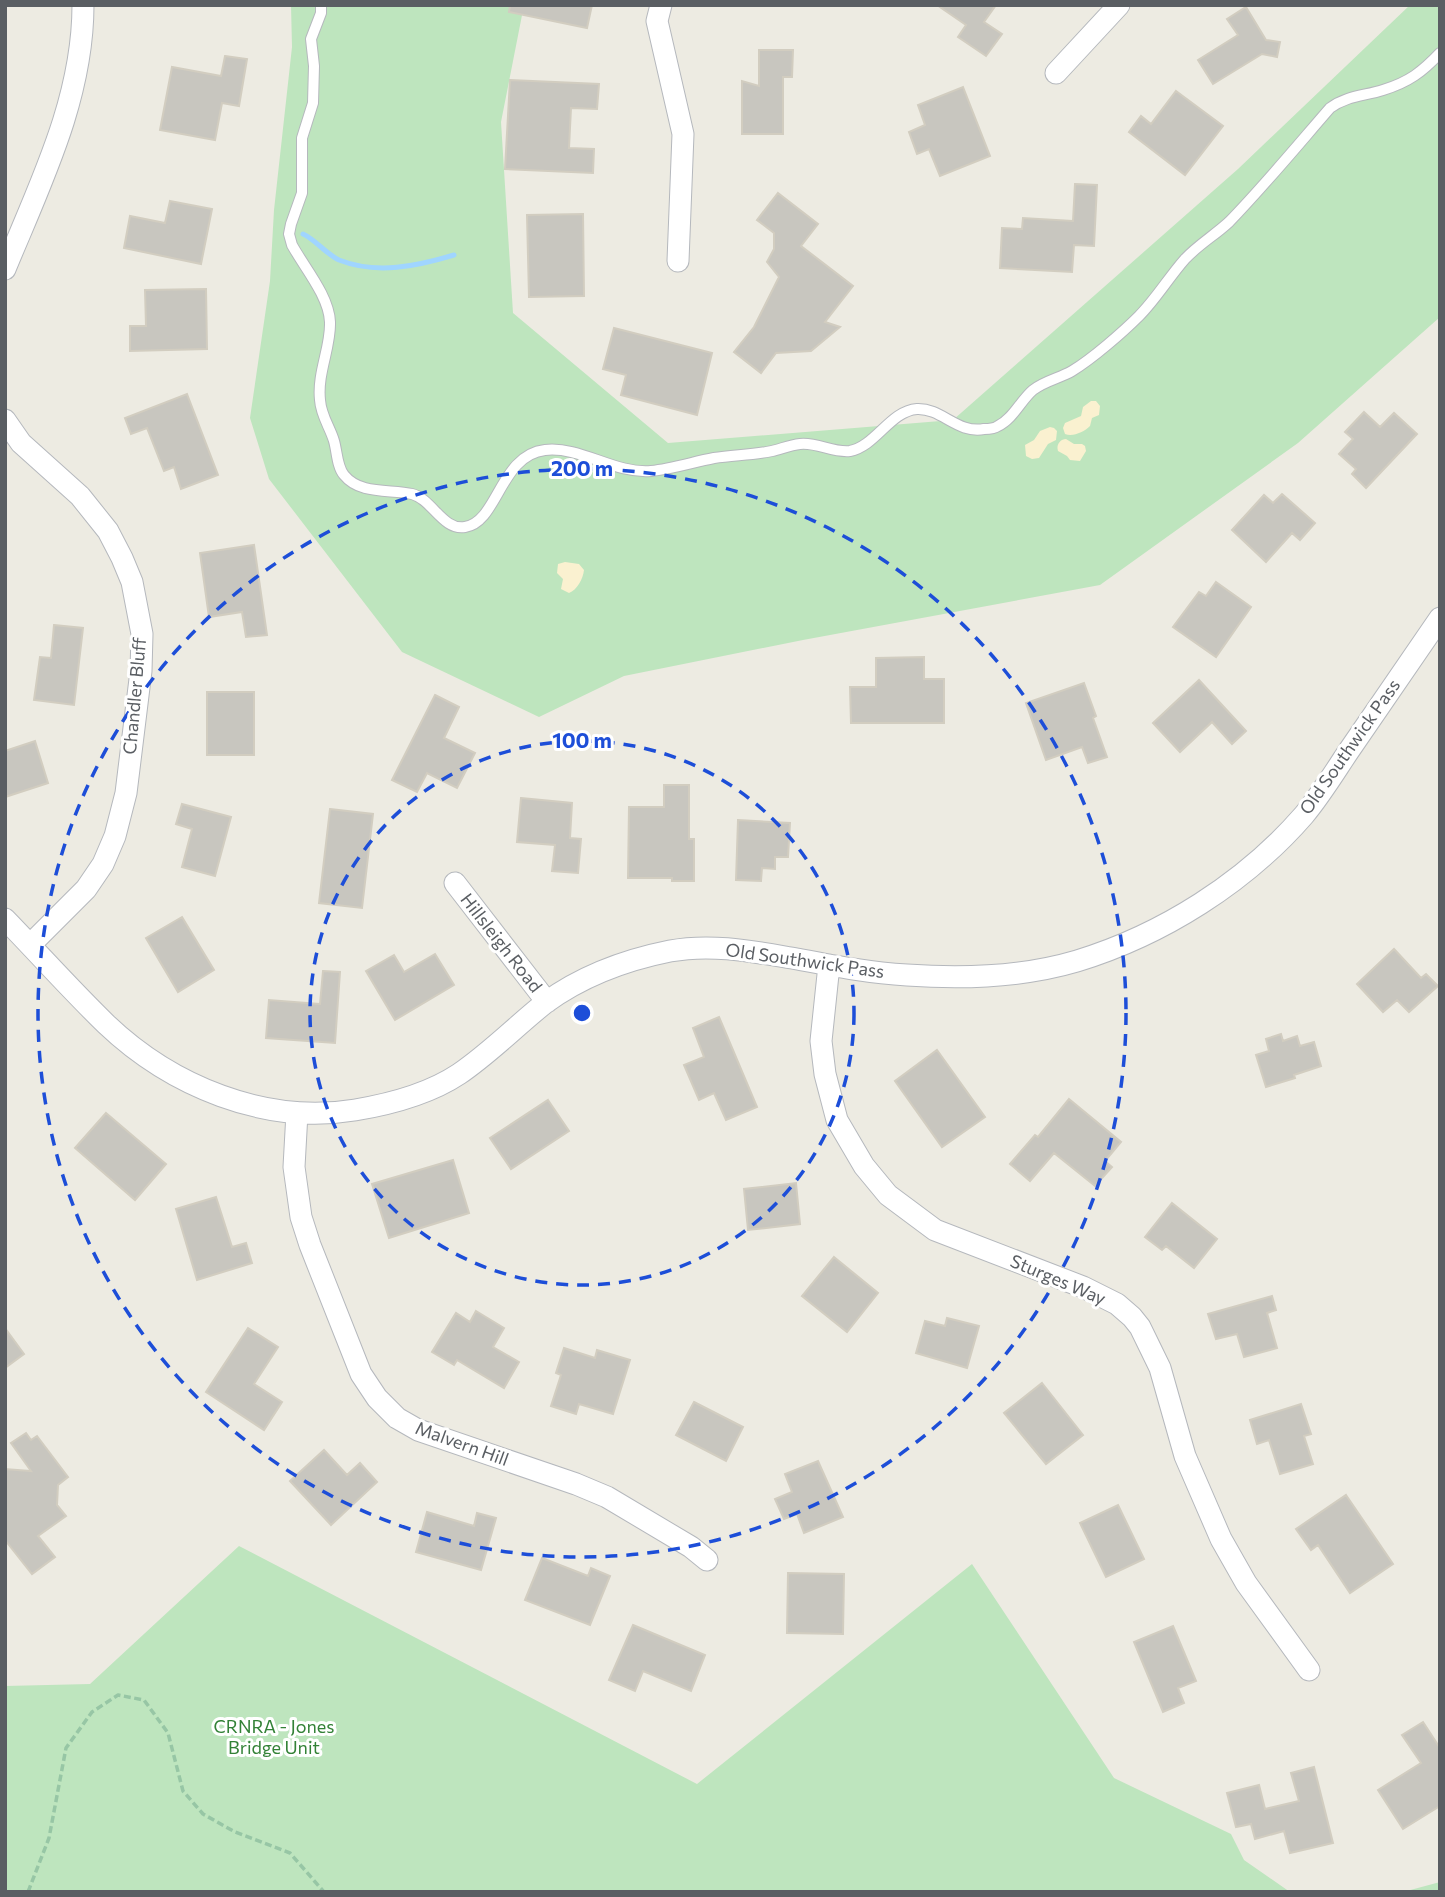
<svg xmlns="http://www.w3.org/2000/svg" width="1445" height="1897" viewBox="0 0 1445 1897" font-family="Commissioner,sans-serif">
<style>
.green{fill:#bee5be}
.sand{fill:#faf1d0}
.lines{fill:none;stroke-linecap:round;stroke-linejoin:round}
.stream{stroke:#a0d5ff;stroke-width:5}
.building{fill:#c8c6bf;stroke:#d2cdc0;stroke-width:2}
.service-casing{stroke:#b5b8bd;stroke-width:12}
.minor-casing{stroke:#b5b8bd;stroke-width:23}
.path{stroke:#97c6a5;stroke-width:3.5;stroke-dasharray:7 3.5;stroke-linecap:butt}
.service{stroke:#fff;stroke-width:10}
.minor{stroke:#fff;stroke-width:21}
.ring{fill:none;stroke:#1d4ed8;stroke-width:3.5;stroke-dasharray:12 9}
.labels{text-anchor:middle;stroke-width:6;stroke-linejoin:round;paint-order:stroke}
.street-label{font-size:18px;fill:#5a5e63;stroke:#fff}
.park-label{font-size:18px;fill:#338237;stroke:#fff}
.centre{fill:#1d4ed8;stroke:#fff;stroke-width:3.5}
.ring-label{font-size:21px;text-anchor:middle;font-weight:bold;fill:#1d4ed8;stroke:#fff;stroke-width:6;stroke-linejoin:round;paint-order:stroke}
</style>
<rect width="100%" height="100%" fill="#edebe2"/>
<path class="green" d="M 291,5 L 524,5 L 501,122 L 513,313 L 668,443 L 953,420 L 1238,169 L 1410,5 L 1440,5 L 1440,317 L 1298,443 L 1100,585 L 803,640 L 624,676 L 539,717 L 402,652 L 269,479 L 250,418 L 270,281 L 274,210 L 292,47 Z
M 239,1546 L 697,1784 L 972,1564 L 1114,1778 L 1231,1834 L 1244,1860 L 1290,1892 L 5,1892 L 5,1686 L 90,1684 Z
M 1440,1882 L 1440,1892 L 1403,1892 Z"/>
<path class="sand" d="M 1091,401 L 1096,401 L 1100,406 L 1099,415 L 1092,418 L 1090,426 C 1084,432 1073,437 1065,434 L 1063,428 L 1065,423 L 1081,416 L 1083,407 Z
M 1050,427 L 1054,428 L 1057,431 L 1056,440 L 1048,444 L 1039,458 L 1032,459 L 1026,456 L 1025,445 L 1034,440 L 1040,431 Z
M 1066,439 L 1074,444 L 1082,444 L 1085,446 L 1086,451 L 1080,461 L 1070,460 L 1067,456 L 1058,451 C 1056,445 1060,439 1066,439 Z
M 565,562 L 579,564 L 584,570 C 583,579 577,590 569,593 L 561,589 L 563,579 L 557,573 L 558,564 Z"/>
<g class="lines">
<path class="stream" d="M 303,234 C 316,240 326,254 339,260 C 377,275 417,266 454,255"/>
</g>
<path class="building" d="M 510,5 L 592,5 L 587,28 L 509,12 Z
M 937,5 L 996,5 L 984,22 L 1002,34 L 986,56 L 958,37 L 966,25 Z
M 1246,7 L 1266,40 L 1280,42 L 1277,57 L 1262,54 L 1213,84 L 1198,60 L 1238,35 L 1227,19 Z
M 759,50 L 793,50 L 792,77 L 783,77 L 783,134 L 742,134 L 742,81 L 759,86 Z
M 225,56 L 247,59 L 239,106 L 222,103 L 215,140 L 160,130 L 172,67 L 221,76 Z
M 510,80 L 599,84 L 597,109 L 571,108 L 569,148 L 594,149 L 593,173 L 505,169 Z
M 963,87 L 990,156 L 940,176 L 929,149 L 917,154 L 909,132 L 925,125 L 918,105 Z
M 1176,91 L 1223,126 L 1185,175 L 1129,132 L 1141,116 L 1151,124 Z
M 1075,184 L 1097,185 L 1094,246 L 1074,245 L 1072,272 L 1000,268 L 1002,228 L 1022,229 L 1023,218 L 1073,221 Z
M 778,193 L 818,224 L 801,246 L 853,286 L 825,322 L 840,327 L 811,351 L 776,353 L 761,373 L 734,352 L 754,327 L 779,277 L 767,262 L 774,249 L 774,233 L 757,220 Z
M 170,201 L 212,209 L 201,264 L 124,248 L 130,216 L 165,223 Z
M 583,214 L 584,296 L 529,297 L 527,215 Z
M 206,289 L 207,349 L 130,351 L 130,326 L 146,326 L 145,290 Z
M 614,328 L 712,353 L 697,415 L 621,395 L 626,375 L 603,369 Z
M 187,394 L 218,475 L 181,489 L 174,467 L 164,471 L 147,428 L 131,434 L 125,418 Z
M 1364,412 L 1380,427 L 1394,413 L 1417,434 L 1366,488 L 1352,474 L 1356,469 L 1339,454 L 1353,439 L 1345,432 Z
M 1282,494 L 1315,523 L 1300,540 L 1292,533 L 1266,562 L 1232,530 L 1264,495 L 1273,503 Z
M 254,545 L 267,635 L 246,637 L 242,612 L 209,617 L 200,553 Z
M 1216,582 L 1251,607 L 1216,657 L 1173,627 L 1199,592 L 1206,596 Z
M 54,625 L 83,628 L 74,705 L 34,700 L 40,657 L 51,658 Z
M 924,657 L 924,679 L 944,679 L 944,723 L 851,723 L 850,687 L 876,687 L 876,658 Z
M 1199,680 L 1246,731 L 1232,744 L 1212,722 L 1180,752 L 1153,723 Z
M 1084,683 L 1096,716 L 1093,718 L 1107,757 L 1088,763 L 1082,747 L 1046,760 L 1026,703 Z
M 207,692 L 254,692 L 254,755 L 207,755 Z
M 435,695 L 459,707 L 444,738 L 475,753 L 457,788 L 427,773 L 417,792 L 392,780 Z
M 35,741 L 48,783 L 5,797 L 5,751 Z
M 664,785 L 689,785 L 689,839 L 694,839 L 694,881 L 672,881 L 672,878 L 628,878 L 629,807 L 664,807 Z
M 521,798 L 572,803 L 570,838 L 581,839 L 578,873 L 552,871 L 555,845 L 517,842 Z
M 182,804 L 231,817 L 215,876 L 182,867 L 192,829 L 176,824 Z
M 330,809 L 373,814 L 362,908 L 319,903 Z
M 738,820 L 790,823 L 788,857 L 775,857 L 775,869 L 762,868 L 761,881 L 736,880 Z
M 182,917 L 214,970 L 178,992 L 146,938 Z
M 1394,949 L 1421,978 L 1426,974 L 1438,986 L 1409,1012 L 1397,1000 L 1383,1012 L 1357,984 Z
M 435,954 L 454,985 L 395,1020 L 366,971 L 394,955 L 404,972 Z
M 323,971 L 340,972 L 335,1043 L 266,1038 L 269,1000 L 320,1004 Z
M 719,1017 L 757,1107 L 726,1120 L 714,1093 L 699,1100 L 684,1065 L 704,1057 L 693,1028 Z
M 1281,1034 L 1283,1041 L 1297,1036 L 1300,1046 L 1314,1042 L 1321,1066 L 1294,1075 L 1295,1078 L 1266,1087 L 1256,1055 L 1269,1051 L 1266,1039 Z
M 937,1050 L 985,1117 L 942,1147 L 895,1081 Z
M 1069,1099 L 1121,1142 L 1105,1161 L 1112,1167 L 1095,1186 L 1054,1153 L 1030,1181 L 1010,1164 L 1035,1135 L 1038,1137 Z
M 548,1100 L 569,1131 L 511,1169 L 490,1138 Z
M 106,1113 L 166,1164 L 135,1200 L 75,1148 Z
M 453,1160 L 469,1213 L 389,1238 L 372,1184 Z
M 796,1183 L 800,1224 L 748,1230 L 744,1189 Z
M 216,1197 L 232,1247 L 246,1243 L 252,1263 L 197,1280 L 176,1209 Z
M 1172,1203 L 1217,1239 L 1194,1268 L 1166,1246 L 1162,1250 L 1145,1237 Z
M 834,1257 L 878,1293 L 847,1332 L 802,1296 Z
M 1272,1296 L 1276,1310 L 1267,1313 L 1277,1348 L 1244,1357 L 1237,1334 L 1216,1339 L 1208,1314 Z
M 476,1311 L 504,1328 L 493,1347 L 519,1362 L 504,1388 L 457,1360 L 454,1365 L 432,1352 L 456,1313 L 470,1322 Z
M 947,1318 L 979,1326 L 967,1368 L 916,1353 L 925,1321 L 945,1326 Z
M 5,1328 L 24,1354 L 5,1368 Z
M 248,1328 L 278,1347 L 254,1384 L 282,1402 L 264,1430 L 206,1392 Z
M 564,1348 L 595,1358 L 597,1350 L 630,1360 L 613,1414 L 579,1404 L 576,1414 L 551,1406 L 561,1375 L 556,1373 Z
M 1042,1383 L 1083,1435 L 1046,1464 L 1004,1413 Z
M 694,1402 L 743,1427 L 726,1461 L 676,1435 Z
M 1301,1404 L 1311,1434 L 1304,1436 L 1313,1464 L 1280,1474 L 1269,1440 L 1257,1444 L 1250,1420 Z
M 26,1433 L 31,1440 L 37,1436 L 68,1477 L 58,1485 L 57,1505 L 66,1516 L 38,1536 L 55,1557 L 32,1574 L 5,1540 L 5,1469 L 31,1471 L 11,1443 Z
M 324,1450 L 347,1475 L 360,1463 L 377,1482 L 331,1525 L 290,1481 Z
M 818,1461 L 843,1517 L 804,1533 L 797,1514 L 784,1519 L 775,1499 L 792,1492 L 785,1474 Z
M 1346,1495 L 1393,1564 L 1350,1593 L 1318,1545 L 1311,1550 L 1296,1529 Z
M 1118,1505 L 1144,1559 L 1106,1577 L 1080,1523 Z
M 427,1512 L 474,1526 L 477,1513 L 496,1518 L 481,1570 L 416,1552 Z
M 542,1558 L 588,1576 L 591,1568 L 610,1576 L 590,1625 L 525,1600 Z
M 788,1573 L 844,1574 L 843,1634 L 787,1633 Z
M 633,1625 L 705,1655 L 691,1691 L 643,1671 L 635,1691 L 609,1680 Z
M 1173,1626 L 1196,1681 L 1178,1688 L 1184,1703 L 1163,1712 L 1134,1642 Z
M 1423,1722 L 1440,1748 L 1440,1806 L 1403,1829 L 1378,1790 L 1421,1763 L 1402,1735 Z
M 1314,1767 L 1333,1843 L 1290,1853 L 1284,1831 L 1255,1839 L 1251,1824 L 1236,1827 L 1227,1793 L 1259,1785 L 1265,1809 L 1299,1801 L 1291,1773 Z"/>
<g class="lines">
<defs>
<path id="service" d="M 321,5 L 321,13 L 311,39 L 314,66 L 313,103 L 302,138 L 302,193 L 291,224 L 289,234 L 292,245 C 304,267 329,296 330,322 C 331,347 317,373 320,400 C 321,416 330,427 334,441 C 337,451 337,467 344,475 C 360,495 390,489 412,494 C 432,499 443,531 465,527 C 498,522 500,455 545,450 C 581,446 614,474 651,471 C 672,469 693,462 714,458 C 733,455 753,455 772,451 C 781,449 790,445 800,444 C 817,442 833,453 850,451 C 876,446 890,411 917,409 C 942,408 957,434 984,429 C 989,429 994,429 998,426 C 1013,419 1021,400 1033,390 C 1044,381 1060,378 1072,371 C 1092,359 1123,332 1139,316 C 1156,299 1169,277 1185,259 C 1198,245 1215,235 1229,222 C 1264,186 1297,146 1330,108 C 1346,96 1364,96 1383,90 C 1409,82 1422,72 1440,53"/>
<path id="minor" d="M 661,5 L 657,21 L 683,134 L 678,261
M 1056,73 L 1119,5
M 5,269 C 40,184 83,99 83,5
M 5,420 L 21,443 L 80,496 L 108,531 L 122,558 L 132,582 L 142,634 L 141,671 L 126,793 L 115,836 L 103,864 L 86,889 L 30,945
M 455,883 L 547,1002
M 5,919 C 39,954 71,990 106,1024 C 171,1086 265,1125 355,1110 C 391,1104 429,1094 459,1074 C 490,1053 516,1026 545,1003 C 582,976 625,960 670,951 C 713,943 755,952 797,959 C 834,966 870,973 907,975 C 963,979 1023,977 1077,961 C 1162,935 1245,883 1304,815 C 1320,796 1334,773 1348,752 C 1378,708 1409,663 1440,618
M 829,965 L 821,1041 L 825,1074 L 837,1120 L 864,1166 L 888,1195 L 935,1230 L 1083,1287 L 1117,1304 L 1132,1317 L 1140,1327 L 1160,1368 L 1185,1456 L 1221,1539 L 1246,1583 L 1309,1670
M 297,1113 L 294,1167 L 301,1217 L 310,1245 L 361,1374 L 377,1398 L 397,1418 L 418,1430 L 576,1484 L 607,1497 L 691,1547 L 707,1560"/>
</defs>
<use href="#service" class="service-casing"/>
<use href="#minor" class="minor-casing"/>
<path class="path" d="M 28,1892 L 49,1838 L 66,1748 L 92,1712 L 118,1695 L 144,1700 L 168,1733 L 183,1791 L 203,1814 L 235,1832 L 290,1853 L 324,1892"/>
<use href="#service" class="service"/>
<use href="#minor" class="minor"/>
</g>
<g class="ring">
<circle cx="582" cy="1013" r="272"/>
<circle cx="582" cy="1013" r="544"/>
</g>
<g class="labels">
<g class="street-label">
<text transform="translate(135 696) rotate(-85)" y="6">Chandler Bluff</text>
<text transform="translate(1350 747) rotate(-55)" y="6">Old Southwick Pass</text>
<text transform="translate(501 943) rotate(52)" y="6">Hillsleigh Road</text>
<text transform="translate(805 961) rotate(8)" y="6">Old Southwick Pass</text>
<text transform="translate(1058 1280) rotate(23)" y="6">Sturges Way</text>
<text transform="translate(462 1444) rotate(20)" y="6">Malvern Hill</text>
</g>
<g class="park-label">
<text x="274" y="1733">CRNRA - Jones<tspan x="274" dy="21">Bridge Unit</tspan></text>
</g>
</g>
<circle cx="582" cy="1013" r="10" class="centre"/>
<g class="ring-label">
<text x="582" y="476">200 m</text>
<text x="582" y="748">100 m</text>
</g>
<rect width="1445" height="1897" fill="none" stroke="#5a5e63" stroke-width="14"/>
</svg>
